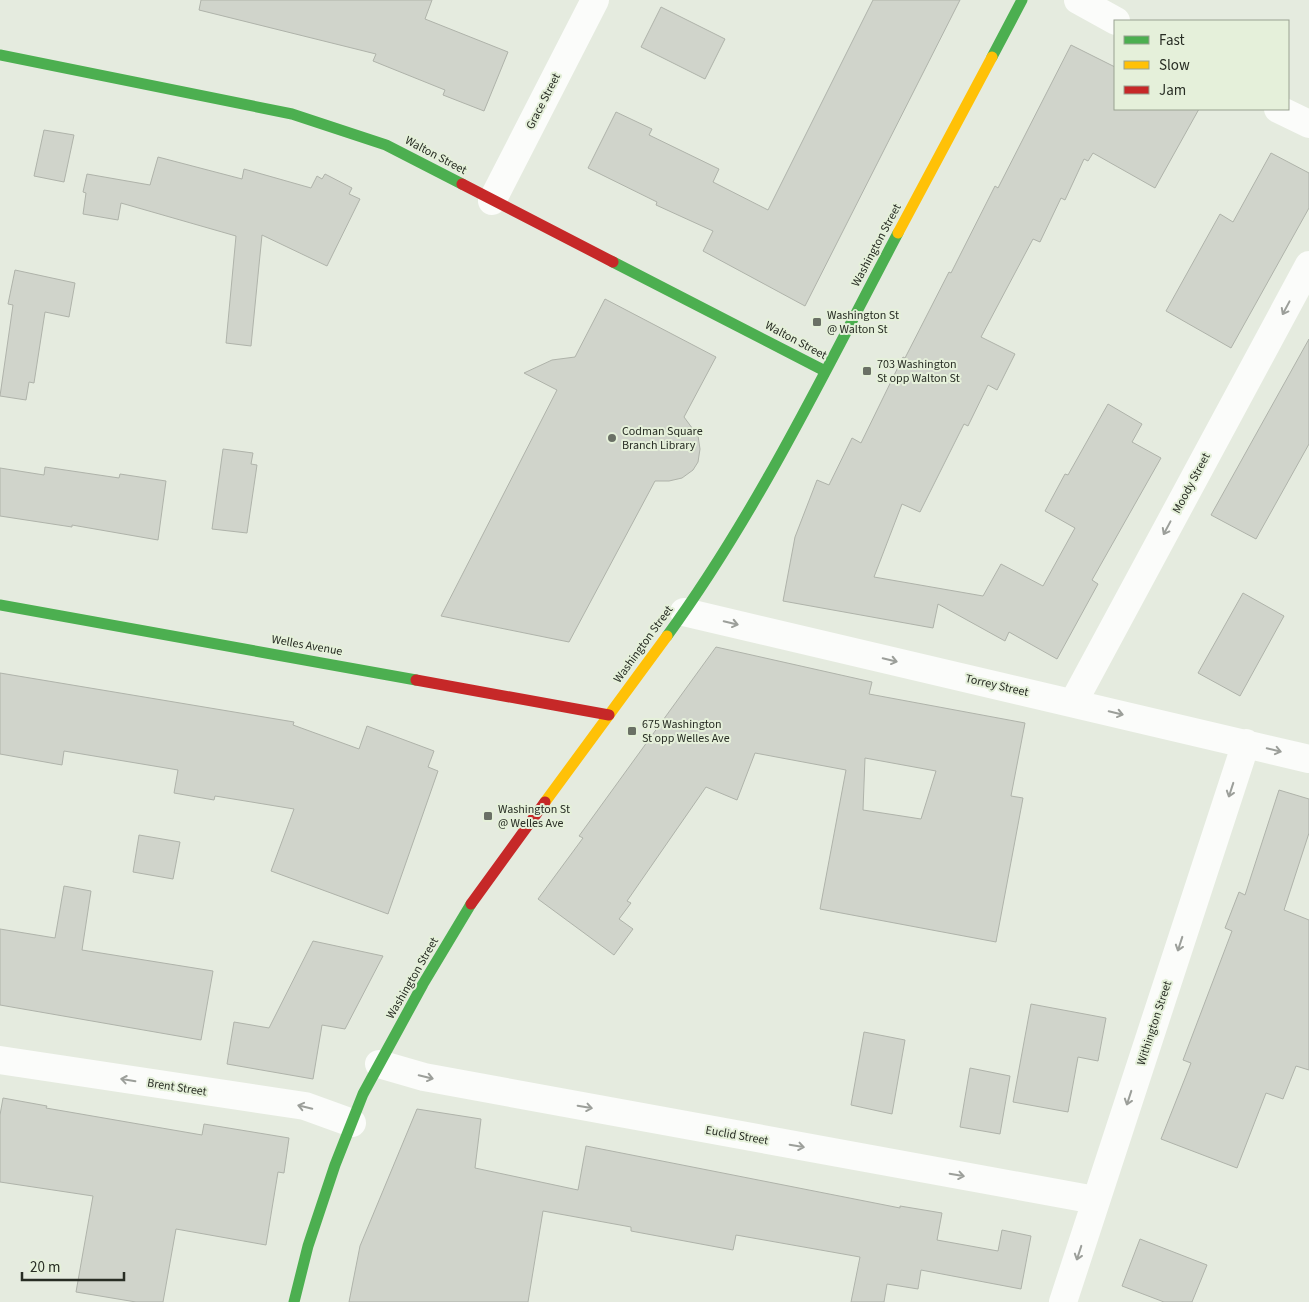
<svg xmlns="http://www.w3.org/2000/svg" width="1309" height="1302" viewBox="0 0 1309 1302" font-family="'Source Sans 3',sans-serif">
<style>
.building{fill:#d0d4cb;stroke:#afb3aa;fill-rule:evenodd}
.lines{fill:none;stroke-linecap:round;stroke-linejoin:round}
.street{stroke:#fbfcfa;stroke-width:28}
.fast{stroke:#4caf50;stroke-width:11}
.slow{stroke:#ffc107;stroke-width:11}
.jam{stroke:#c62828;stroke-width:11}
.oneway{stroke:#9c9f9a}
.poi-dot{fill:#6a7065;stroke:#e5f0da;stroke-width:2}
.labels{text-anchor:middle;stroke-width:4;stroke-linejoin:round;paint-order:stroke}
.street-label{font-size:12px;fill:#282d24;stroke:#e5f0da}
.poi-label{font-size:12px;fill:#282d24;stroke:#e5f0da;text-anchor:start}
</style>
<rect width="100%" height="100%" fill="#e5ebdf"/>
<path class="building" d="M 201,0 L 432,0 L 425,19 L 508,52 L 484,111 L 443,95 L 445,90 L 373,61 L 376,54 L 199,10 Z
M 873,0 L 960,0 L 805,306 L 703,251 L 713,231 L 656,205 L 657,202 L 588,168 L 616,112 L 652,129 L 649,135 L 719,169 L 713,182 L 768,210 Z
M 661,7 L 725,39 L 705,79 L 641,47 Z
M 1071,45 L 1115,67 L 1115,109 L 1199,109 L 1155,188 L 1093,153 L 1088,161 L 1084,159 L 1065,200 L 1061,198 L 1040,242 L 1033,239 L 981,337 L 1015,354 L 997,390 L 988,385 L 968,426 L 964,424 L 920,512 L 902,504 L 874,577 L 983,596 L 1001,564 L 1043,586 L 1075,528 L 1045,511 L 1065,474 L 1068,475 L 1108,404 L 1142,424 L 1132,442 L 1161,458 L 1092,580 L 1098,584 L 1057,659 L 1009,632 L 1005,641 L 938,604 L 933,628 L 783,601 L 795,537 L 817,480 L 829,485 L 852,438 L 861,443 L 903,357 L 905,358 L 949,272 L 951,273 L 995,186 L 998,188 Z
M 44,130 L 74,135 L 64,182 L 34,176 Z
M 1271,153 L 1309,173 L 1309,208 L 1231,348 L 1166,311 L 1220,214 L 1233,222 Z
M 158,157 L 242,179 L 244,169 L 311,188 L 317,176 L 322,179 L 325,174 L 352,188 L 349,194 L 360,199 L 327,266 L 262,235 L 251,346 L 226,343 L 236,236 L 121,203 L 118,220 L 83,214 L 86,193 L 83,192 L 87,174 L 150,185 Z
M 15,270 L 75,283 L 69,317 L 45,312 L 34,383 L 29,382 L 26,400 L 0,396 L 13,305 L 8,304 Z
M 605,299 L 716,357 L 684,417 L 698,436 L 700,449 L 698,462 L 693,470 L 682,478 L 669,481 L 655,481 L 569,642 L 441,616 L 557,390 L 524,373 L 552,360 L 575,357 Z
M 1309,339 L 1309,444 L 1256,539 L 1211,515 Z
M 223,449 L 253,453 L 251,464 L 257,465 L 247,533 L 212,529 Z
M 45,467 L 119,478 L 120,474 L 166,481 L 158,540 L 72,525 L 72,527 L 0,516 L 0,468 L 44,475 Z
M 1243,593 L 1284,616 L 1240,696 L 1198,673 Z
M 716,647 L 872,682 L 869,694 L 1025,723 L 1011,796 L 1023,798 L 996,942 L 820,909 L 846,770 L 755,753 L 737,800 L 706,787 L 627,901 L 631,903 L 619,919 L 633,929 L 614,955 L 538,899 L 583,838 L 579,836 ZM 865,758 L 936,771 L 921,819 L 863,810 Z
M 0,673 L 294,722 L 293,725 L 359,749 L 367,726 L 434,751 L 428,767 L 438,771 L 388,914 L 271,871 L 294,809 L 215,796 L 214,800 L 174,793 L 178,770 L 64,751 L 62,765 L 0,754 Z
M 1279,790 L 1309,799 L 1309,833 L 1284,910 L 1309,920 L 1309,1070 L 1296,1066 L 1283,1099 L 1266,1093 L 1237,1168 L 1161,1139 L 1191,1063 L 1183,1060 L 1232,931 L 1225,928 L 1239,892 L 1245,895 Z
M 139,835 L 180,842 L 173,879 L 133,872 Z
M 64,886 L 91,891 L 82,950 L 213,971 L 201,1040 L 0,1005 L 0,929 L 55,938 Z
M 313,941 L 383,956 L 345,1029 L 322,1025 L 313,1079 L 227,1064 L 234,1022 L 269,1028 Z
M 1031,1004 L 1106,1018 L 1098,1061 L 1078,1057 L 1068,1112 L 1013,1102 Z
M 864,1032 L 905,1040 L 892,1114 L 851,1105 Z
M 970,1068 L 1010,1076 L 1000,1134 L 960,1127 Z
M 3,1098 L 47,1106 L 46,1108 L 202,1135 L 204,1124 L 289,1138 L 284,1173 L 278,1172 L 266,1245 L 176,1229 L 163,1302 L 136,1302 L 76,1292 L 93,1196 L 0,1182 L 0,1115 Z
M 417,1109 L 481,1119 L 475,1168 L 578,1190 L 586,1146 L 900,1208 L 900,1206 L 942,1213 L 937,1240 L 998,1251 L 1002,1230 L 1031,1236 L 1021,1289 L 921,1270 L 918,1289 L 887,1284 L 884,1302 L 851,1302 L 860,1257 L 736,1235 L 733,1250 L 631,1231 L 631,1227 L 543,1211 L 528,1302 L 349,1302 L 360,1246 Z
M 1140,1239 L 1207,1265 L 1192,1302 L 1164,1302 L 1122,1286 Z"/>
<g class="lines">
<path class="street" d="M 1078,0 L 1116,21
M 1278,109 L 1309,124
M 492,201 L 595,0
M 684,612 L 1309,759
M 1073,703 L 1309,265
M 0,1060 L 305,1106 L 352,1123
M 379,1064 L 424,1077 L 1095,1200
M 1063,1302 L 1246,743"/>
<path class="fast" d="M 0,55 L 292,114 L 386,145 L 462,184
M 992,57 L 1022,0
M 613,262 L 825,371
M 0,605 L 416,680
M 667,636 C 758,511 826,369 898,233
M 294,1302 L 308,1246 L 335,1165 L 363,1094 L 423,984 L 471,904"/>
<path class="slow" d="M 898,233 L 992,57
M 545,802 L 667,636"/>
<path class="jam" d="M 462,184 L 613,262
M 416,680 L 609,715
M 471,904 L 545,802"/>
</g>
<defs><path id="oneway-shaft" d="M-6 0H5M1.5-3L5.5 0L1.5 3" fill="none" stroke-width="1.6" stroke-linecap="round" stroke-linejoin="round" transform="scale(1.25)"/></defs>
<g class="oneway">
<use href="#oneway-shaft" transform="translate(1286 308) rotate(118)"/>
<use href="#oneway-shaft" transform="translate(1167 528) rotate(118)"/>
<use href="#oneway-shaft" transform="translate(731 623) rotate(13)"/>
<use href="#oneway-shaft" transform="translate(890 660) rotate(13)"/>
<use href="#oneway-shaft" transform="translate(1116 713) rotate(13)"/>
<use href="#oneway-shaft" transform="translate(1274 750) rotate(14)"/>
<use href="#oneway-shaft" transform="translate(1231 790) rotate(108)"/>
<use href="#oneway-shaft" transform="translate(1180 944) rotate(108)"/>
<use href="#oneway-shaft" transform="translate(426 1077) rotate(13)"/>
<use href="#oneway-shaft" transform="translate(128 1080) rotate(-171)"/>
<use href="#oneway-shaft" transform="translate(1129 1098) rotate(108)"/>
<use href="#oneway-shaft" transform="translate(305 1107) rotate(-166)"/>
<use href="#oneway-shaft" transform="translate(585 1107) rotate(10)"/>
<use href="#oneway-shaft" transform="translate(797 1146) rotate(10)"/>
<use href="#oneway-shaft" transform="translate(957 1175) rotate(10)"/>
<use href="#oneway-shaft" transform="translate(1079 1253) rotate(108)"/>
</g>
<g class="poi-dot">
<rect x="812" y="317" width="10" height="10" rx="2.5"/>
<rect x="862" y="366" width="10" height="10" rx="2.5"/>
<circle cx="612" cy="438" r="5"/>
<rect x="627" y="726" width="10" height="10" rx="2.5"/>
<rect x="483" y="811" width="10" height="10" rx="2.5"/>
</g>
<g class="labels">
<g class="street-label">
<text transform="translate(543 101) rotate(-63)" y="4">Grace Street</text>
<text transform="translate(436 155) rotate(28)" y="4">Walton Street</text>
<text transform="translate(876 245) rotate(-62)" y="4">Washington Street</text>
<text transform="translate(796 340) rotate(28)" y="4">Walton Street</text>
<text transform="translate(1191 483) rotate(-62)" y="4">Moody Street</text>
<text transform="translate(643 644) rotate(-54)" y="4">Washington Street</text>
<text transform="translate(307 645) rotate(10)" y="4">Welles Avenue</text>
<text transform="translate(997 685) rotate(13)" y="4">Torrey Street</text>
<text transform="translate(412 978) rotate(-60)" y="4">Washington Street</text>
<text transform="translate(1154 1023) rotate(-72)" y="4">Withington Street</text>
<text transform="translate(177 1087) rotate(9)" y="4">Brent Street</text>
<text transform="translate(737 1135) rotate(10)" y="4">Euclid Street</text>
</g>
<g class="poi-label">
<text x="827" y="319">Washington St<tspan x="827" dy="14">@ Walton St</tspan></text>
<text x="877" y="368">703 Washington<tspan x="877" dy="14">St opp Walton St</tspan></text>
<text x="622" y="435">Codman Square<tspan x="622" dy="14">Branch Library</tspan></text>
<text x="642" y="728">675 Washington<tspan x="642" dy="14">St opp Welles Ave</tspan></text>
<text x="498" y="813">Washington St<tspan x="498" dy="14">@ Welles Ave</tspan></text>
</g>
</g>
<rect x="1114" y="20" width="175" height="90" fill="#e5f0da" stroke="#99a291"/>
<rect x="1124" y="36" width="25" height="8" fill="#4caf50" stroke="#99a291"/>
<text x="1159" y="45" font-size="15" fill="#282d24">Fast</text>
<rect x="1124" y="61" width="25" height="8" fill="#ffc107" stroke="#99a291"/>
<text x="1159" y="70" font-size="15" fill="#282d24">Slow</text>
<rect x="1124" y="86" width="25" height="8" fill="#c62828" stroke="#99a291"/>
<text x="1159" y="95" font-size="15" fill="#282d24">Jam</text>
<path d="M22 1272v8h102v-8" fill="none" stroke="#282d24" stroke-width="2.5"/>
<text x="30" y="1272" font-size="15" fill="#282d24" stroke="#e5f0da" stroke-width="4" paint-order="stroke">20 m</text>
</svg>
